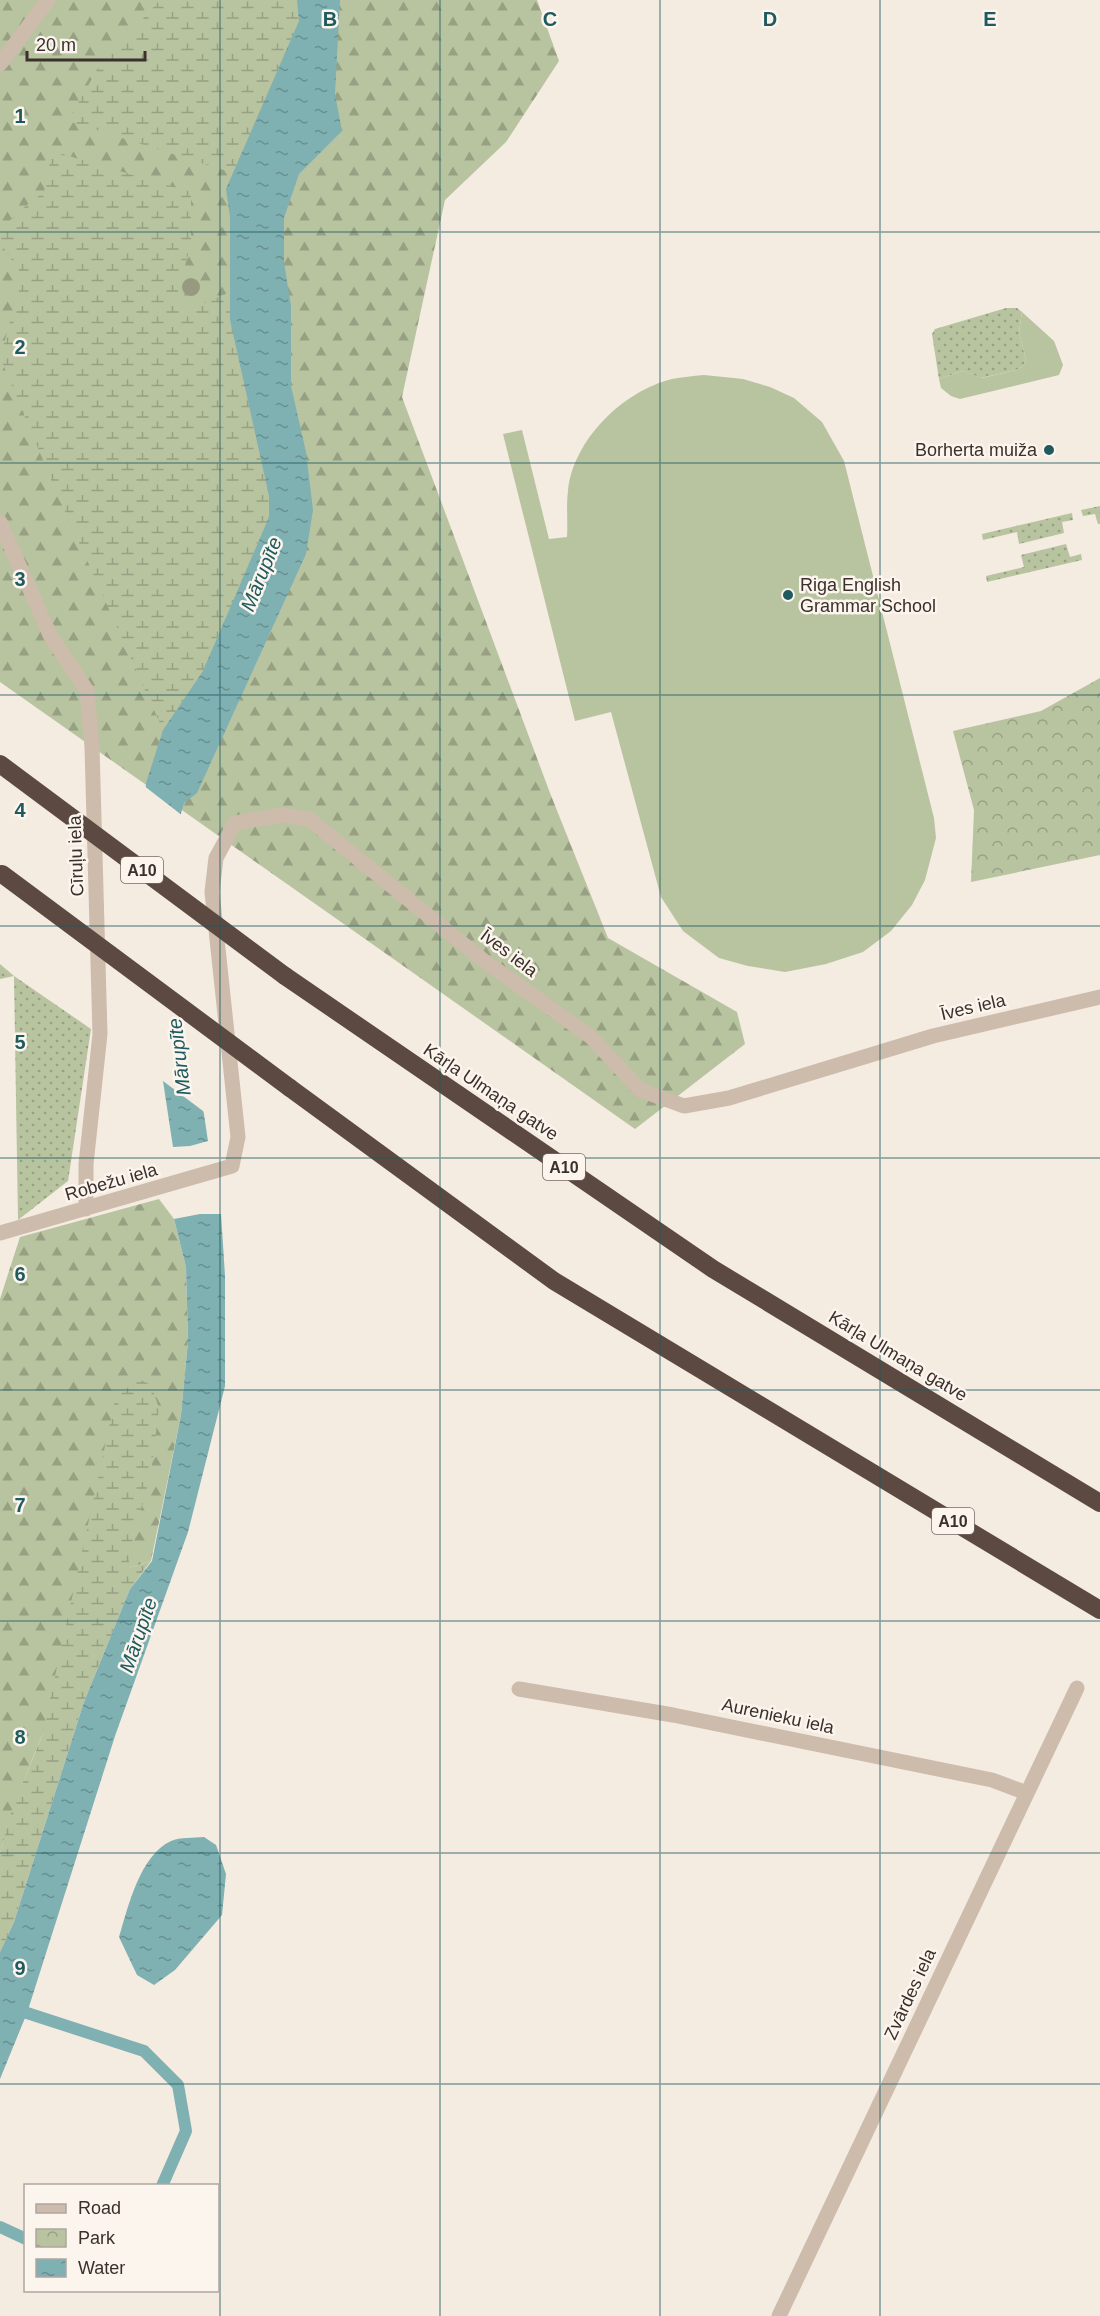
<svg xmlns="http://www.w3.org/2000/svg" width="1100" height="2316" viewBox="0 0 1100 2316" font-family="Arial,sans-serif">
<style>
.grass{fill:url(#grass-dots)}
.forest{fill:url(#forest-firs)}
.wetland{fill:url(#wetland-marsh)}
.park{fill:url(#park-crowns)}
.garden{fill:#b8c4a0}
.water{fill:url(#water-ripples)}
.pier{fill:#f4ebe1}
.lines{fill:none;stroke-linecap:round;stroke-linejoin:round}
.stream{stroke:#7fb0b2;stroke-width:12}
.minor{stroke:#cdbbac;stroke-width:15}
.highway{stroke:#5c4a42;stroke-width:18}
.highway-bridge{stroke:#5c4a42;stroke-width:18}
.tree{fill:#969b7f}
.grid{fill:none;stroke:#1f5a5e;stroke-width:1.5;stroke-opacity:0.55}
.poi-dot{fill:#1f5a5e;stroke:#fbf5ee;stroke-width:2}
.labels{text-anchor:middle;stroke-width:5;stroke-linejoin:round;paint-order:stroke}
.shield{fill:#fbf5ee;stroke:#756b66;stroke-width:1.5}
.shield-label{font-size:16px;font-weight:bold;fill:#3b302b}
.poi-label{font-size:18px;fill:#3b302b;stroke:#fbf5ee;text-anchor:end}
.street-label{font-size:18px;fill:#3b302b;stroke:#fbf5ee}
.water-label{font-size:20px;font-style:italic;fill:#1f5a5e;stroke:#fbf5ee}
.grid-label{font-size:20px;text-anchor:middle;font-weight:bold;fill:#1f5a5e;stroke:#fbf5ee;stroke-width:5;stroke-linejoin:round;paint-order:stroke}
</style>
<defs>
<pattern id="grass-dots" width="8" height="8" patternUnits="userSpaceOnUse" patternTransform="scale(1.5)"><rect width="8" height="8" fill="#b8c4a0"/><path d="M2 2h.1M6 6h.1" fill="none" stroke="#97a083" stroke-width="1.8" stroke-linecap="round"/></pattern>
<pattern id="forest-firs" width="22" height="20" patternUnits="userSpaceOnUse" patternTransform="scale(1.5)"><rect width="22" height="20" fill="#b8c4a0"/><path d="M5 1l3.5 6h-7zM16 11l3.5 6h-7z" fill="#97a083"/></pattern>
<pattern id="wetland-marsh" width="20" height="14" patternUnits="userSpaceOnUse" patternTransform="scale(1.5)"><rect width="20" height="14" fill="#b8c4a0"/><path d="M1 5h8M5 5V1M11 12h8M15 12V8" fill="none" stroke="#97a083"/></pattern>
<pattern id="park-crowns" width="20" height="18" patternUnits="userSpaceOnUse" patternTransform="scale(1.5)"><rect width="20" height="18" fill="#b8c4a0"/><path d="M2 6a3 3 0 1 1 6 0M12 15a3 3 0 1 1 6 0" fill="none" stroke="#97a083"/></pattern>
<pattern id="water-ripples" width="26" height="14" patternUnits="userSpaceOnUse" patternTransform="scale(1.5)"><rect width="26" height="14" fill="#7fb0b2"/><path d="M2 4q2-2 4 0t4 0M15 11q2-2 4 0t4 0" fill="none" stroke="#699091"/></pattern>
</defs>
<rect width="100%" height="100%" fill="#f4ebe1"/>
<path class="grass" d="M 1006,308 L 1017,308 L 1022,312 L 1019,332 L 1026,360 L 1023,366 L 1016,370 L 981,378 L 963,371 L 939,379 L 932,334 L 935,329 Z
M 1100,506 L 1100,524 L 1098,524 L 1095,514 L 1083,516 L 1081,510 Z
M 1072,513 L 1073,520 L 1062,522 L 1064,533 L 1019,544 L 1017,532 L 983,540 L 982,534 Z
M 1066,544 L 1070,557 L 1081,554 L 1082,560 L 987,582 L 986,576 L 1024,567 L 1021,555 Z
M 0,964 L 14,976 L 91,1029 L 68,1181 L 18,1220 L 14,976 L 0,979 Z"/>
<path class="forest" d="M 0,0 L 537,0 L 559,61 L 506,142 L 445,200 L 402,397 L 550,793 L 608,938 L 737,1012 L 745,1044 L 635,1129 L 0,682 Z
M 159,1199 L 174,1219 L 186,1267 L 188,1341 L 181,1415 L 151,1561 L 129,1568 L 129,1553 C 82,1651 29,1748 0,1853 L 0,1299 L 20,1237 Z"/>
<path class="wetland" d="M 160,0 L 297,0 L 299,21 L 233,173 L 68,121 L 98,68 Z
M 52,151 L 191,192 L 191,243 L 175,303 L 198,306 L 230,292 L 231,320 L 269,496 L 269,517 L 203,671 L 163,730 L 55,489 L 0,357 L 23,276 L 0,243 L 0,231 L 18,212 L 44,192 Z
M 137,1378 L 151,1385 L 159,1408 L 151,1473 L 129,1553 L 129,1568 L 151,1561 L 130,1589 L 84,1702 L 14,1922 L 0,1952 L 0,1853 L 12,1809 L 42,1736 L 115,1400 Z"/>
<path class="park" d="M 1100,678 L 1100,855 L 971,882 L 974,810 L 953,731 L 1041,711 Z"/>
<path class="garden" d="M 1022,312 L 1054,341 L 1063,365 L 1059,375 L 960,399 L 951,396 L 941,388 L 939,379 L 963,371 L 982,378 L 1016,370 L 1023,366 L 1026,360 L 1019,332 Z
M 704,375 L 743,379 L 770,387 L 794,398 L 822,422 L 844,461 L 934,818 L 936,838 L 925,880 L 912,905 L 891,931 L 863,952 L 826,964 L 785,972 L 748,966 L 719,958 L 683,931 L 661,897 L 611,712 L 575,721 L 503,434 L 522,430 L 549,539 L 567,537 C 568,522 566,506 568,491 C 573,440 623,391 672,379 C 682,377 693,376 704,375 Z"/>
<path class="water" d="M 297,0 L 340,0 L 335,94 L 342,131 L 299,174 L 284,218 L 284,262 L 291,306 L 291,386 L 306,452 L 313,510 L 306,554 L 197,793 L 184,803 L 179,820 L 169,882 L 208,1141 L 190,1146 L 173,1147 L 158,1048 L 143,834 L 146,783 L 163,730 L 203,671 L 269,517 L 269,496 L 230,320 L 230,217 L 226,189 L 299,21 Z
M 200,1214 L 221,1214 L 225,1276 L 225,1386 L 188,1532 L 115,1736 L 27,2013 L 0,2079 L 0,1952 L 14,1922 L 84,1702 L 130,1589 L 152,1561 L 181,1415 L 188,1341 L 186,1267 L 174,1219 Z
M 204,1837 L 216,1845 L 226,1874 L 222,1915 L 175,1970 L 154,1985 L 137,1975 L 119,1937 C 128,1907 140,1855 171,1841 C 180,1837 194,1838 204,1837 Z"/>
<path class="pier" d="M 143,785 L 183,816 L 172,882 L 194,988 L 195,1032 L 207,1114 L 159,1078 L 155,1048 L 140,834 Z"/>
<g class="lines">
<path class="stream" d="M 12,2010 L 27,2013 L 144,2051 L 178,2085 L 186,2131 L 162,2186
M 0,2227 L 26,2239"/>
<path class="minor" d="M 0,64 L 48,0
M 0,522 L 50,635 L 87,691 L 92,747 L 100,1034 L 86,1164 L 86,1209
M 0,1233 L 232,1166 L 238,1137 L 212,892 L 216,858 L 235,823 L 282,815 L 309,819 L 483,960 L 591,1037 L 640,1090 L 684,1106 L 729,1098 L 933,1036 L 1100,997
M 519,1689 L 673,1715 L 992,1780 L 1027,1793
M 779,2316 L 1077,1688"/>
<path class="highway" d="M 285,976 L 713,1269 L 1100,1503
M 290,1088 L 554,1281 L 1100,1610"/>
<path class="highway-bridge" d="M 0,764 L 285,976
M 2,874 L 290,1088"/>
</g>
<circle class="tree" cx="191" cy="287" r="9"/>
<path class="grid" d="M 220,0 L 220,2316M 440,0 L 440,2316M 660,0 L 660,2316M 880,0 L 880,2316M 0,232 L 1100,232M 0,463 L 1100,463M 0,695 L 1100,695M 0,926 L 1100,926M 0,1158 L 1100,1158M 0,1390 L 1100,1390M 0,1621 L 1100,1621M 0,1853 L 1100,1853M 0,2084 L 1100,2084"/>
<g class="poi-dot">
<circle cx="1049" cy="450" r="6"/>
<circle cx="788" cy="595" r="6"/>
</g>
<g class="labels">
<g class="shield">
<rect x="121" y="857" width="42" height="26" rx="4.5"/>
<rect x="543" y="1154" width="42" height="26" rx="4.5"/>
<rect x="932" y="1508" width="42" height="26" rx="4.5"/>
</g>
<g class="shield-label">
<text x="142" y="876">A10</text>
<text x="564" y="1173">A10</text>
<text x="953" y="1527">A10</text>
</g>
<g class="poi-label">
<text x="1037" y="456">Borherta muiža</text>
<text x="800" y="591" text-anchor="start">Riga English<tspan x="800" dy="21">Grammar School</tspan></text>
</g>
<g class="street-label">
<text transform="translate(76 856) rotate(-92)" y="6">Cīruļu iela</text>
<text transform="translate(509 953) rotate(37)" y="6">Īves iela</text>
<text transform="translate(973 1007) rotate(-13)" y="6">Īves iela</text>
<text transform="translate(491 1092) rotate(34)" y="6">Kārļa Ulmaņa gatve</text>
<text transform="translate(111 1182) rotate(-16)" y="6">Robežu iela</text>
<text transform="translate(898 1356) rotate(31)" y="6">Kārļa Ulmaņa gatve</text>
<text transform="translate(778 1716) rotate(12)" y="6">Aurenieku iela</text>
<text transform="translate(910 1994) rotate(-65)" y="6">Zvārdes iela</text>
</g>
<g class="water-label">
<text transform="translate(261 574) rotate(-68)" y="7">Mārupīte</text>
<text transform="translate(179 1057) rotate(-97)" y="7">Mārupīte</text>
<text transform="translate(138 1635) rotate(-71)" y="7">Mārupīte</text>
</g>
</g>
<g class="grid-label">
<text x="330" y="26">B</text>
<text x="550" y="26">C</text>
<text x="770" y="26">D</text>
<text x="990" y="26">E</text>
<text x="20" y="123">1</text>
<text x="20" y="354">2</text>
<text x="20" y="586">3</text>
<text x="20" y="817">4</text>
<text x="20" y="1049">5</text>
<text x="20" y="1281">6</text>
<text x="20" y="1512">7</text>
<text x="20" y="1744">8</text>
<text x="20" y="1975">9</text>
</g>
<rect x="24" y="2184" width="195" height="108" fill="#fbf5ee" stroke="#aea6a0" stroke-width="1.5"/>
<rect x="36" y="2204" width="30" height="9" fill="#cdbbac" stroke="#aea6a0" stroke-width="1.5"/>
<text x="78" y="2214" font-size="18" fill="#3b302b">Road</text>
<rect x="36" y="2229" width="30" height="18" fill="url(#park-crowns)" stroke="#aea6a0" stroke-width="1.5"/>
<text x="78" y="2244" font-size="18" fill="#3b302b">Park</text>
<rect x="36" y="2259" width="30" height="18" fill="url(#water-ripples)" stroke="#aea6a0" stroke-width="1.5"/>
<text x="78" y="2274" font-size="18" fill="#3b302b">Water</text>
<path d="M27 51v9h118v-9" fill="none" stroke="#3b302b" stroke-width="3"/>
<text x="36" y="51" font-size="18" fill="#3b302b" stroke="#fbf5ee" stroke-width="4.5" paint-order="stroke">20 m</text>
</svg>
